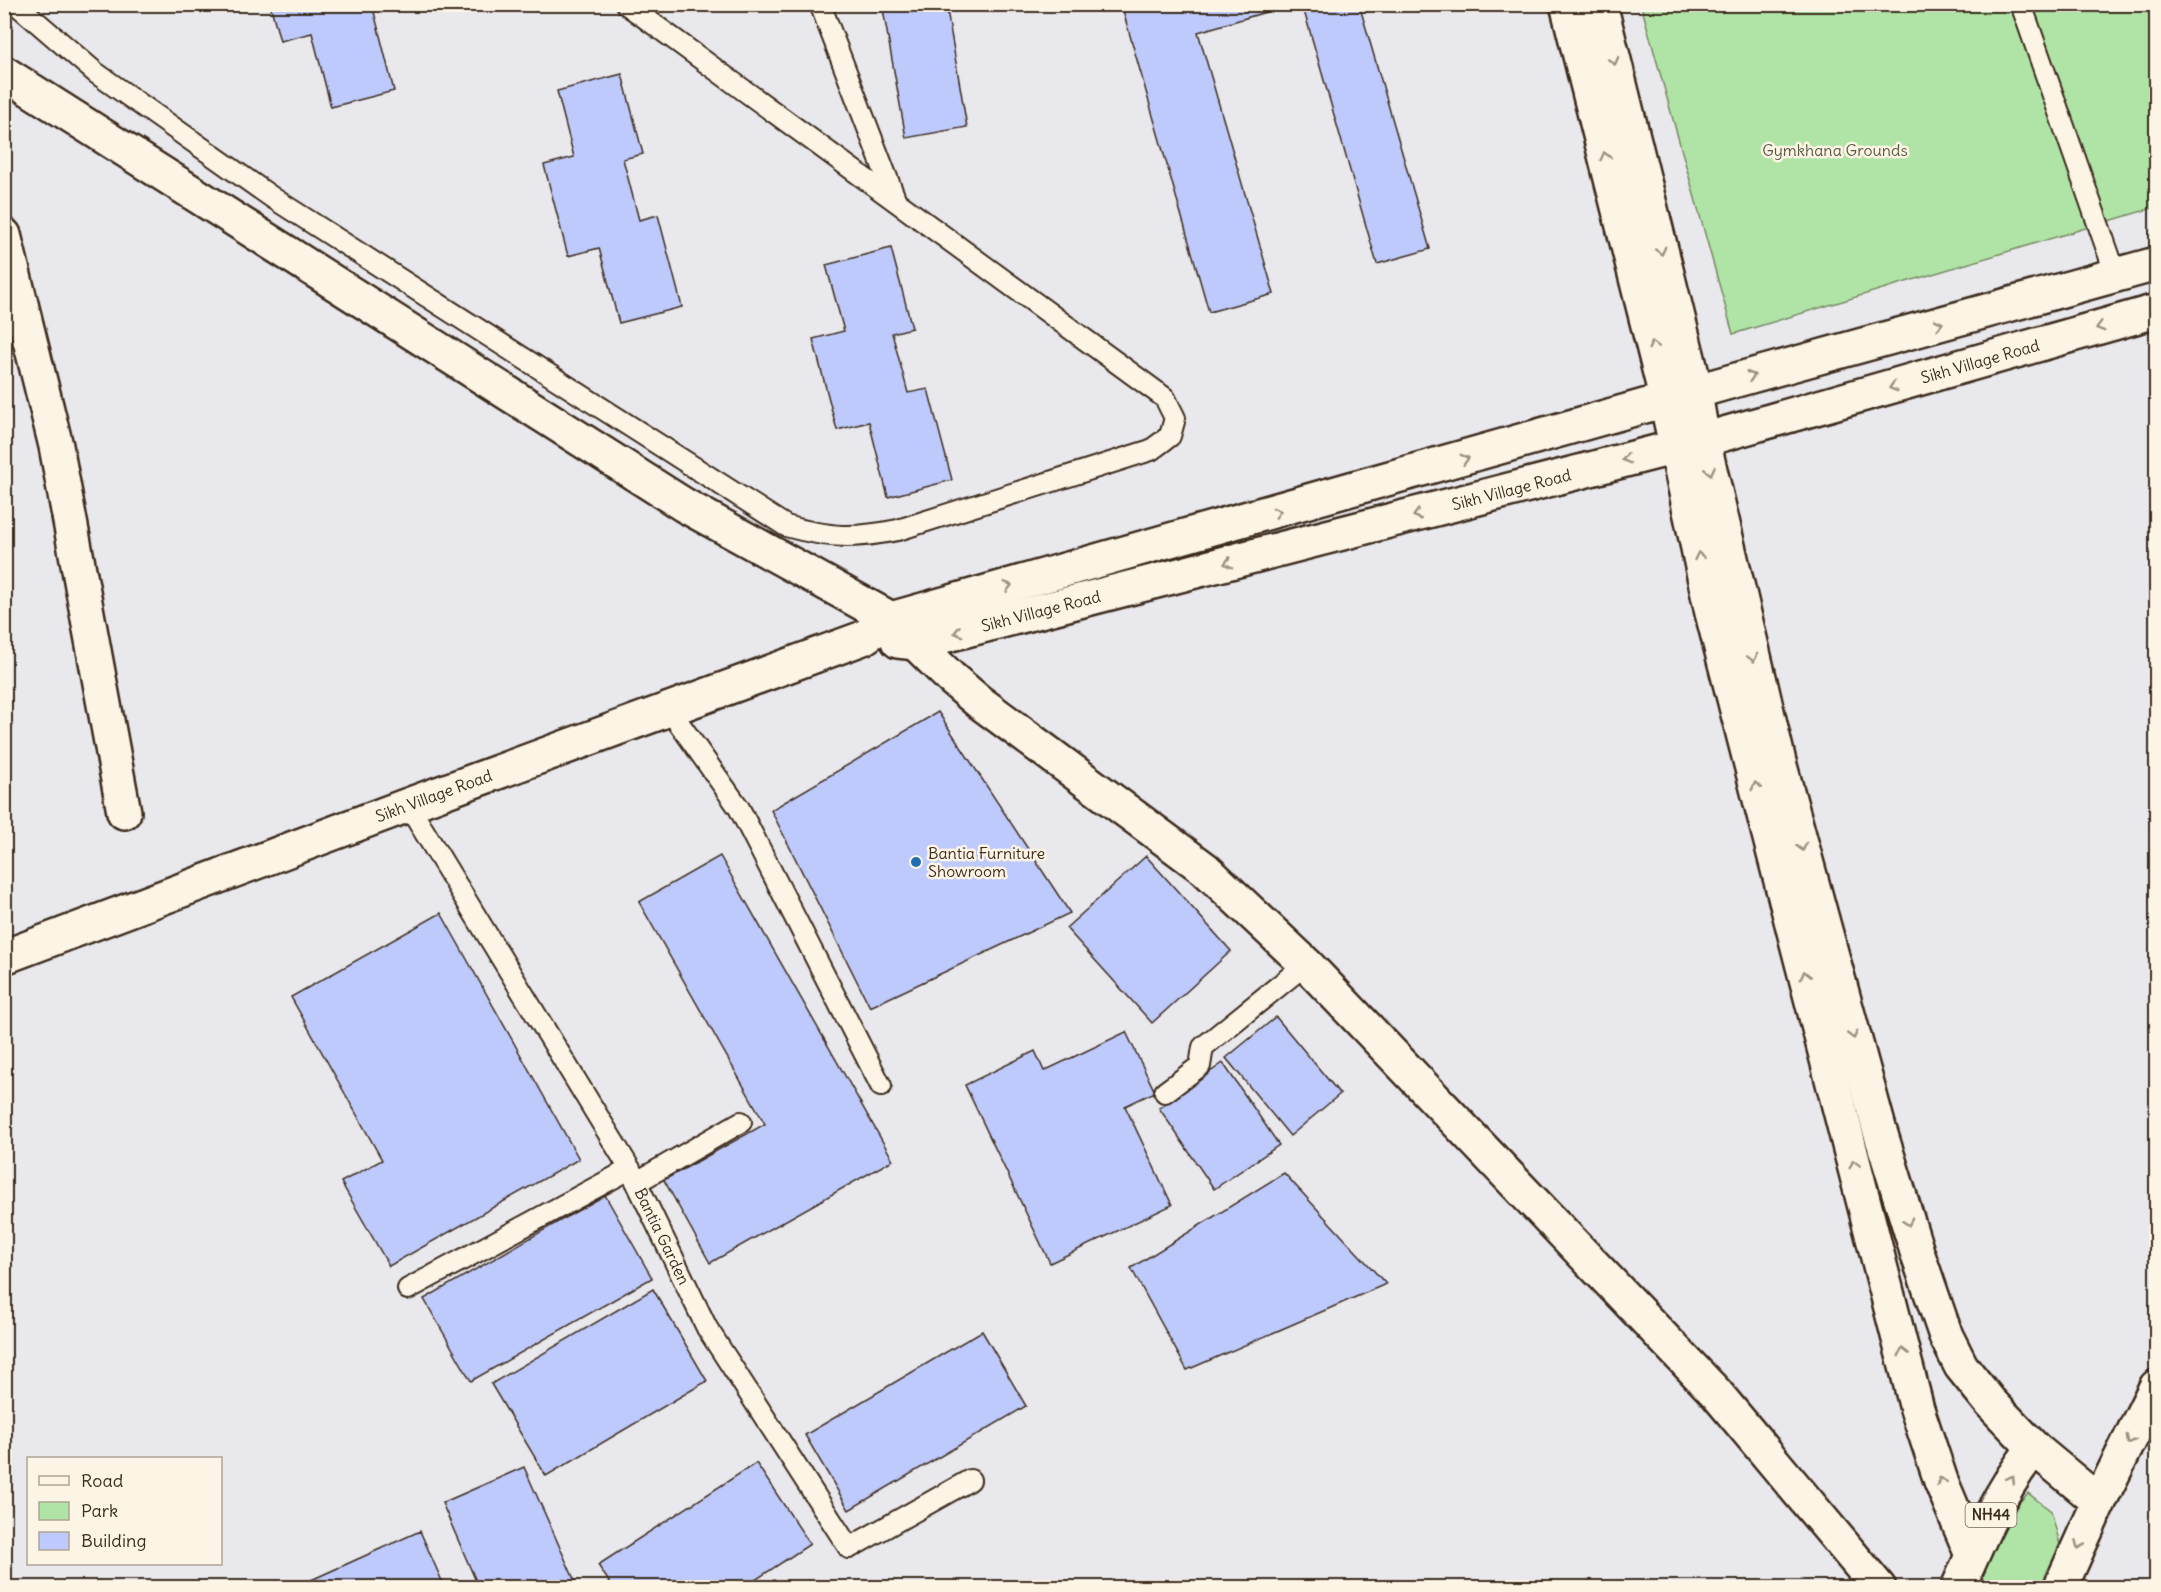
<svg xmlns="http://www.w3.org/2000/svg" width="2161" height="1592" viewBox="0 0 2161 1592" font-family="Delius,sans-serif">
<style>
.green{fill:#b0e4a6;stroke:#768762;stroke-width:1.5}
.building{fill:#becafc;stroke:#3b2a1e;stroke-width:1.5}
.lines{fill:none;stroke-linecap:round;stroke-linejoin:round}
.lane-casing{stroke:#3b2a1e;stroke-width:24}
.street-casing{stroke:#3b2a1e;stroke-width:38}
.secondary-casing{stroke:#3b2a1e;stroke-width:38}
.highway-casing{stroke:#3b2a1e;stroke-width:38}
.lane{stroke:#fcf5e5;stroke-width:20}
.street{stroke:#fcf5e5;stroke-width:33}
.secondary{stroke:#fcf5e5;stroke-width:33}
.highway{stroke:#fcf5e5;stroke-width:33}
.oneway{stroke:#9c9082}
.poi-dot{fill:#1f6fb2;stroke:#fcf5e5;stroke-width:2}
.labels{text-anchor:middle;stroke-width:5;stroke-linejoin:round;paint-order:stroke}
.shield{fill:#fcf5e5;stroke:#75675a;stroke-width:1.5}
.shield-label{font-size:15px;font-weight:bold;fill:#3b2a1e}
.park-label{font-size:16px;fill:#585840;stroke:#fcf5e5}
.street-label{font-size:16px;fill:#3b2a1e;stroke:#fcf5e5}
.poi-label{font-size:16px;fill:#3b2a1e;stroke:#fcf5e5;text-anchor:start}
</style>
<rect width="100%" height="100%" fill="#e9e8ec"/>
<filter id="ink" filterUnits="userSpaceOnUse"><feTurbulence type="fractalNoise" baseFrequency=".0167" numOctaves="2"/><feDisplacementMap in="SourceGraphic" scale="12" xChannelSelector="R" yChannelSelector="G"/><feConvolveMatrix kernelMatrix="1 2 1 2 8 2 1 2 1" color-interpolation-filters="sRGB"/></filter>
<g filter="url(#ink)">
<path class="green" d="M 1641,5 L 2156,5 L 2156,207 L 1733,334 Z
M 2028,1493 L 2051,1511 L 2062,1552 L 2048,1587 L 1978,1588 L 1997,1527 Z"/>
<path class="building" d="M 270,4 L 372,4 L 394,91 L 331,107 L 312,33 L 280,41 Z
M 882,4 L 946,4 L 967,127 L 906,138 Z
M 1121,4 L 1293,4 L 1198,32 L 1274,294 L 1209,312 Z
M 1302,4 L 1359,4 L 1430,249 L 1377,264 Z
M 622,74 L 643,154 L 623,159 L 639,220 L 658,215 L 682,307 L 619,323 L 599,248 L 568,256 L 544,165 L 574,157 L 557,91 Z
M 891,248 L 912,328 L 892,333 L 908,393 L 928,389 L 952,480 L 888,497 L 869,422 L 837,430 L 813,339 L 844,331 L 826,265 Z
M 938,712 L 1070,913 L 870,1007 L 771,810 Z
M 2156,804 L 2156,830 L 2150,828 Z
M 720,856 L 893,1160 L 710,1263 L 664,1180 L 765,1124 L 639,902 Z
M 1146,856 L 1231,951 L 1152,1023 L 1066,928 Z
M 441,913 L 579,1159 L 389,1266 L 341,1182 L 382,1160 L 291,997 Z
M 1276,1017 L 1340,1094 L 1290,1136 L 1226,1058 Z
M 1126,1032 L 1155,1092 L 1125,1106 L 1172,1205 L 1050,1263 L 965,1085 L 1035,1051 L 1044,1071 Z
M 1223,1063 L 1279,1145 L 1214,1189 L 1159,1108 Z
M 1284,1173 L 1386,1284 L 1187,1370 L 1131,1268 Z
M 605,1195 L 652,1278 L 471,1381 L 424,1299 Z
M 653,1289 L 707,1381 L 546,1476 L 491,1384 Z
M 982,1331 L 1026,1406 L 849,1510 L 805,1435 Z
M 756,1463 L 810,1544 L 743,1588 L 613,1588 L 598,1565 Z
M 524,1467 L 578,1588 L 479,1588 L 442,1503 Z
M 420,1531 L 445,1588 L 312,1588 L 309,1581 Z"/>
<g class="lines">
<defs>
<g id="lane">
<path d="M 16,4 L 96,73 L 273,198 L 786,526 C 831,538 853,539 898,530 L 1151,450 L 1170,436 L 1175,418 L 1165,398 L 626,4"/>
<path d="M 820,4 L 896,201"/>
<path d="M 2021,4 L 2116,275"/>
<path d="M 669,709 L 739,808 L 881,1086"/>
<path id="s1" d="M 408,805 L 630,1169 L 707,1328 L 849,1548 L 970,1480"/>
<path d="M 1165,1092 L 1200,1066 L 1203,1047 L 1306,964"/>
<path d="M 637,1182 L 741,1122"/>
<path d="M 408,1289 L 630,1169"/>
</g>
<path id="street" d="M 4,235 L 56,446 L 124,812"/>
<g id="secondary">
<path d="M 1567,4 L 1662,381 L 1712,613 L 1917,1409 L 1941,1481 L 1972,1555"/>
<path d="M 1600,4 L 1691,370 L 1703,440 L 1779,762 L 1879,1128 L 1918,1255 L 1946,1336 L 1961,1366 L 1990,1402 L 2034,1448 L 2099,1502"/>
<path d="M 4,73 L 684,505 L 891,619 L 951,678 L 978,701 L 1205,869 L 1306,964 L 1716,1393 L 1879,1588"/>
<path id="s2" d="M 898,641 L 916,643 L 1703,440 L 2156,311"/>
<path id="s3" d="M 4,957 L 408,805 L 863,638 L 891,619 L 1747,377 L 2156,264"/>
</g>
<path id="highway" d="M 1958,1588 C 1979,1539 2000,1490 2034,1448
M 2060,1588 L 2099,1502 L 2156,1387"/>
</defs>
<use href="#lane" class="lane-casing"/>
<use href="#street" class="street-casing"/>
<use href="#secondary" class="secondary-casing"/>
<use href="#highway" class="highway-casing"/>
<use href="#lane" class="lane"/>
<use href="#street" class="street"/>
<use href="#secondary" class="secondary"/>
<use href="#highway" class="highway"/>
</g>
<defs><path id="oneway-chevron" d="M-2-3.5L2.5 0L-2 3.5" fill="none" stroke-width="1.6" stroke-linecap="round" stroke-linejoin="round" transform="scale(1.5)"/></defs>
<g class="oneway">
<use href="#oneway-chevron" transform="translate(1614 61) rotate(76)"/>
<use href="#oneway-chevron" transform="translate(1605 156) rotate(-104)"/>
<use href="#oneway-chevron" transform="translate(1661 251) rotate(76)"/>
<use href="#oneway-chevron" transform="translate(1939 324) rotate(-15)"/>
<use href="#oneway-chevron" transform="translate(2100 327) rotate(164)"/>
<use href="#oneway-chevron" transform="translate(1653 345) rotate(-104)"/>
<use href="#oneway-chevron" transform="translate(1751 376) rotate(-16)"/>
<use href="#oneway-chevron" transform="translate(1893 387) rotate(164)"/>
<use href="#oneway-chevron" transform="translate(1465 459) rotate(-16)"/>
<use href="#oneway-chevron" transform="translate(1626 459) rotate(165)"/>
<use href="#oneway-chevron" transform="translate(1710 471) rotate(77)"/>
<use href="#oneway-chevron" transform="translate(1277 512) rotate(-16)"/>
<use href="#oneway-chevron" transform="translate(1417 515) rotate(165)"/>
<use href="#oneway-chevron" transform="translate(1699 556) rotate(-102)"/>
<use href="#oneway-chevron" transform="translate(1228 563) rotate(166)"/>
<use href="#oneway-chevron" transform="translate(1008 586) rotate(-16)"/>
<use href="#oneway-chevron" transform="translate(958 632) rotate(165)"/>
<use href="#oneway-chevron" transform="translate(1753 658) rotate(76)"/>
<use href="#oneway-chevron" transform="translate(1756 786) rotate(-104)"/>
<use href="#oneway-chevron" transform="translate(1802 847) rotate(75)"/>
<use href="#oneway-chevron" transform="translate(1805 975) rotate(-104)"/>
<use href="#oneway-chevron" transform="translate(1853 1035) rotate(75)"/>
<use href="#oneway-chevron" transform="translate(1854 1164) rotate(-104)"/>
<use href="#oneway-chevron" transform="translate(1908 1222) rotate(73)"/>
<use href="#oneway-chevron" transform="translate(1903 1352) rotate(-104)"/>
<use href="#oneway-chevron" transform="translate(2130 1440) rotate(117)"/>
<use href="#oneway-chevron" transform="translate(2011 1479) rotate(-58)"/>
<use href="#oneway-chevron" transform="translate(1941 1481) rotate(-111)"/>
<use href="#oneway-chevron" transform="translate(2079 1545) rotate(114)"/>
</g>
</g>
<circle class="poi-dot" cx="916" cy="862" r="6"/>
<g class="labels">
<rect class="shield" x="1965.5" y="1503" width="51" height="24" rx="4.5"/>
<g class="shield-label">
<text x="1991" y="1520">NH44</text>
</g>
<g class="park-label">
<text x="1835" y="156">Gymkhana Grounds</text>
</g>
<g class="street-label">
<text dy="6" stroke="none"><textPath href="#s2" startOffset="1119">Sikh Village Road</textPath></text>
<text dy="6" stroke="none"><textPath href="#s2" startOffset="633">Sikh Village Road</textPath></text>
<text dy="6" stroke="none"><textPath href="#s2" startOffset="147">Sikh Village Road</textPath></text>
<text dy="6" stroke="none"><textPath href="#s3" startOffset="459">Sikh Village Road</textPath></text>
<text dy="6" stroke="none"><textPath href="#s1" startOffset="501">Bantia Garden</textPath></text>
</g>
<g class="poi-label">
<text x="928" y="859">Bantia Furniture<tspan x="928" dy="18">Showroom</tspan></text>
</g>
</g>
<rect width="2161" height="1592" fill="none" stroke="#fcf5e5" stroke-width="24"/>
<rect x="12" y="12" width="2137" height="1568" fill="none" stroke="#3b2a1e" stroke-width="2" filter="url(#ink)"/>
<rect x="27" y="1457" width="195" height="108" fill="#fcf5e5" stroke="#afa495" stroke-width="1.5"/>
<rect x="39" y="1476" width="30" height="9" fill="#fcf5e5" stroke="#afa495" stroke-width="1.5"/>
<text x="81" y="1487" font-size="18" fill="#3b2a1e">Road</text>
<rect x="39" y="1502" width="30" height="18" fill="#b0e4a6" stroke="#afa495" stroke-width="1.5"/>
<text x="81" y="1517" font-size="18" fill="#3b2a1e">Park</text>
<rect x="39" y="1532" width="30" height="18" fill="#becafc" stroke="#afa495" stroke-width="1.5"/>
<text x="81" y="1547" font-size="18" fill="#3b2a1e">Building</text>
</svg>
